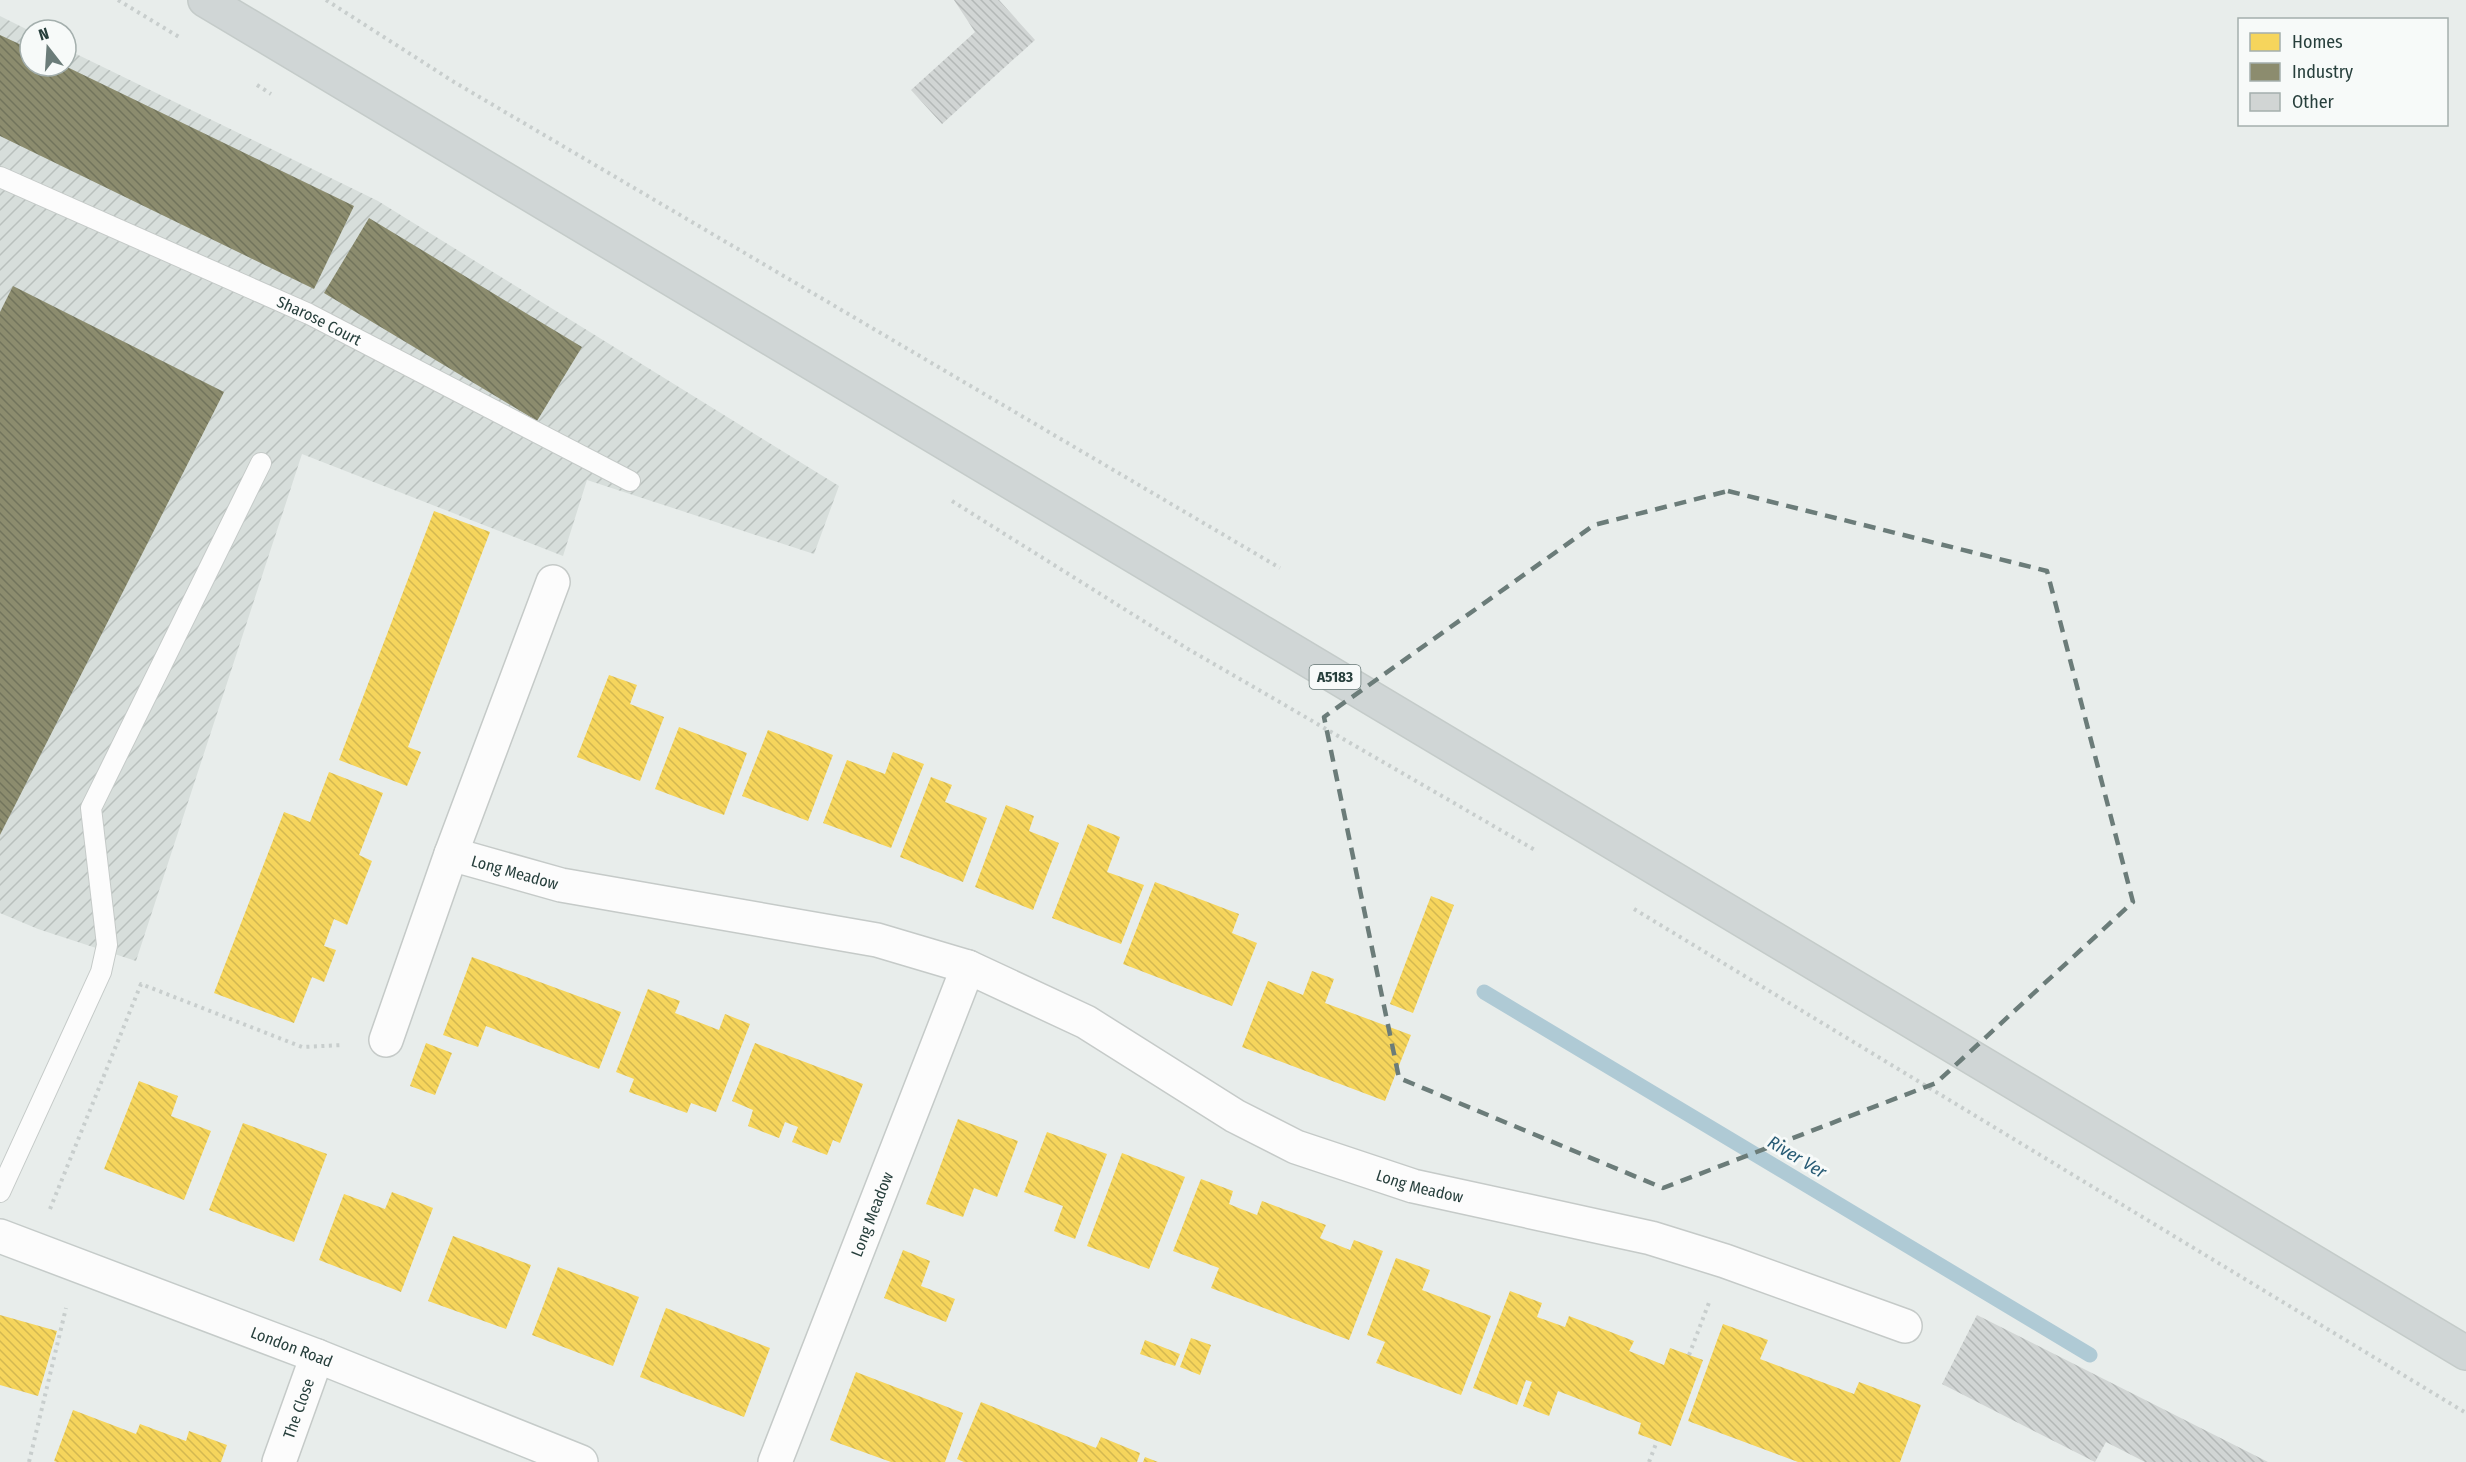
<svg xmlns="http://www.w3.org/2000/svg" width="2466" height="1462" viewBox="0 0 2466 1462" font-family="'Fira Sans Condensed',sans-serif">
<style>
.industrial{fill:url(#industrial-furrows)}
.homes{fill:url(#homes-back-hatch)}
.industry{fill:url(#industry-back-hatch)}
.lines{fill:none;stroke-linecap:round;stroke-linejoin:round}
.stream{stroke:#afcad5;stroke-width:15}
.building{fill:url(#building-back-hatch)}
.lane-casing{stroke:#c5cac8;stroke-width:22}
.street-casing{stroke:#c5cac8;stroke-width:36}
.secondary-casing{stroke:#c5cbc9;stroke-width:36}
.primary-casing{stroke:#c4cbc9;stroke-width:36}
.path{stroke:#c8cecd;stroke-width:4;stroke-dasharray:3 4.5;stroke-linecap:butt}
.lane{stroke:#fcfcfc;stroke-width:20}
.street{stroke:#fcfcfc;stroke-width:33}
.secondary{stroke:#fcfcfc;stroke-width:33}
.primary{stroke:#d0d6d6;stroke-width:33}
.marked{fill:none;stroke:#6b7c79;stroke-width:4.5;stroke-dasharray:12 8;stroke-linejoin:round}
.labels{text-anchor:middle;stroke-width:6;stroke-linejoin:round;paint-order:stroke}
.shield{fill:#f7faf9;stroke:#657775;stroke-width:1.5}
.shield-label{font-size:15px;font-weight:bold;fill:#273f3c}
.street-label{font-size:16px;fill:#273f3c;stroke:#f7faf9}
.water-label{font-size:18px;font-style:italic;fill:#275b75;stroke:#f7faf9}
</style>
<defs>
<pattern id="industrial-furrows" width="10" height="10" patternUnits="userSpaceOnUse" patternTransform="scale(1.5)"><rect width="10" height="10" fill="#d7dedb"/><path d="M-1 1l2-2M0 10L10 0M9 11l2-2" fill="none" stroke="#b9c0bd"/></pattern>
<pattern id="homes-back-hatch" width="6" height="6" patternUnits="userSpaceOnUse" patternTransform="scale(1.5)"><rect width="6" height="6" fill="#f6d55c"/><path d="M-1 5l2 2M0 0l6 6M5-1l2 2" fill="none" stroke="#d3b851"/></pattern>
<pattern id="industry-back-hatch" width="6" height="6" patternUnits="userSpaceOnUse" patternTransform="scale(1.5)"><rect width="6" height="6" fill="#8c8c6e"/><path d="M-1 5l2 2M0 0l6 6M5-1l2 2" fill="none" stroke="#72745c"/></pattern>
<pattern id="building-back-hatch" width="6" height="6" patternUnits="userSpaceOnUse" patternTransform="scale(1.5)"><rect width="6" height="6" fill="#d1d5d4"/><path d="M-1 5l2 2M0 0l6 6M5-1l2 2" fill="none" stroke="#b3b8b7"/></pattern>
</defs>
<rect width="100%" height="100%" fill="#e8edeb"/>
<path class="industrial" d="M 0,16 L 30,31 L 30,66 L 66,66 L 66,49 L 378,201 L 839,486 L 814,554 L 587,480 L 563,556 L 302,454 L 136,961 L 38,929 L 0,913 Z"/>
<path class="homes" d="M 434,511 L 490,532 L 408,747 L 421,752 L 407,786 L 339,760 Z
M 609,675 L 637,685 L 630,704 L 664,717 L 640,781 L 577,757 Z
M 679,727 L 747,753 L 724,815 L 655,789 Z
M 768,730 L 833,755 L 808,821 L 742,796 Z
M 893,752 L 924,764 L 891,848 L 823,823 L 847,760 L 885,774 Z
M 329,772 L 383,793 L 359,855 L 372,861 L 347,925 L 334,919 L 324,946 L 336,950 L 324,982 L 312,977 L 294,1023 L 214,993 L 284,812 L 310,822 Z
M 931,777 L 952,785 L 945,802 L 987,818 L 963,882 L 900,857 Z
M 1006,805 L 1034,816 L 1029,831 L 1059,843 L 1033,910 L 975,887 Z
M 1088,824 L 1120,837 L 1107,872 L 1144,885 L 1121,944 L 1052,918 Z
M 1155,882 L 1239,914 L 1232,933 L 1257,943 L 1232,1006 L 1123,964 Z
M 1431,896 L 1454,905 L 1413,1013 L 1390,1004 Z
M 472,957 L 621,1012 L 599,1069 L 486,1026 L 478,1047 L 443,1035 Z
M 1312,971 L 1334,979 L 1325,1003 L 1411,1035 L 1385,1101 L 1242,1047 L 1268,981 L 1303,995 Z
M 648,989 L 680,1001 L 675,1013 L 719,1030 L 725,1014 L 750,1024 L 716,1112 L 691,1103 L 687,1113 L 629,1092 L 634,1079 L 616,1072 Z
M 426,1043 L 452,1053 L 435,1095 L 410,1086 Z
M 755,1043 L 863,1084 L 840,1143 L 833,1140 L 827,1155 L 792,1142 L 798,1127 L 785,1122 L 779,1138 L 748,1126 L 753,1110 L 732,1101 Z
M 139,1081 L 178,1096 L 171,1116 L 211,1131 L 184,1200 L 104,1169 Z
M 958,1119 L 1018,1141 L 997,1197 L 974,1188 L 963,1217 L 926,1204 Z
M 243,1123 L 327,1154 L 294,1242 L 209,1210 Z
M 1047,1132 L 1107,1154 L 1075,1239 L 1054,1231 L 1063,1206 L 1024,1192 Z
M 1122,1153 L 1185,1177 L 1149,1269 L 1087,1246 Z
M 1201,1179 L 1233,1191 L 1229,1204 L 1241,1209 L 1257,1215 L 1262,1201 L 1326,1225 L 1320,1238 L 1350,1250 L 1354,1240 L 1383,1251 L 1349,1340 L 1211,1288 L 1219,1268 L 1173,1251 Z
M 392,1192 L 433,1208 L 401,1292 L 319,1260 L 344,1194 L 385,1209 Z
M 453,1236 L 531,1265 L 506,1329 L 428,1301 Z
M 903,1250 L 930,1261 L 921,1286 L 955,1299 L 946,1322 L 884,1298 Z
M 1396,1258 L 1430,1270 L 1422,1290 L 1491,1316 L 1461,1395 L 1376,1363 L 1385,1342 L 1367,1335 Z
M 558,1267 L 639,1297 L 613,1366 L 532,1335 Z
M 1510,1291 L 1542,1303 L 1537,1317 L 1565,1327 L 1569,1316 L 1634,1341 L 1629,1351 L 1664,1365 L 1670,1348 L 1703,1360 L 1671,1446 L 1638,1434 L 1641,1423 L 1558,1391 L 1549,1416 L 1523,1406 L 1532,1382 L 1526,1380 L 1517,1405 L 1473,1388 Z
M 666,1308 L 770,1348 L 744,1417 L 640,1377 Z
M 0,1315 L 57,1331 L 38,1396 L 0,1385 Z
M 1723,1324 L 1768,1340 L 1760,1359 L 1854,1394 L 1859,1382 L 1921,1405 L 1900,1462 L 1798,1462 L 1688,1421 Z
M 1191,1338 L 1211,1345 L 1200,1375 L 1180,1367 Z
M 1145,1340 L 1180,1354 L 1175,1366 L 1140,1354 Z
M 856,1372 L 963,1413 L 945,1462 L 891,1462 L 830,1440 Z
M 981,1402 L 1096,1448 L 1101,1437 L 1140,1453 L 1137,1462 L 964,1462 L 957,1459 Z
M 73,1410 L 136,1434 L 140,1424 L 186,1441 L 189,1431 L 227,1445 L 221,1462 L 57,1462 L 54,1461 Z
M 1145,1457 L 1158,1462 L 1143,1462 Z"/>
<path class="industry" d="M 0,35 L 30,49 L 30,66 L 65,66 L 354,206 L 314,289 L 0,136 Z
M 369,218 L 582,347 L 537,421 L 324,293 Z
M 13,286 L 224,392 L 0,835 L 0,312 Z"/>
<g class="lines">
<path class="stream" d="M 1484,992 L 2090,1355"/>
</g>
<path class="building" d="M 954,0 L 999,0 L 1035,40 L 942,124 L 911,90 L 975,32 Z
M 1977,1315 L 2268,1462 L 2145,1462 L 2106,1442 L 2095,1462 L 1942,1384 Z"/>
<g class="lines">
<defs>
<g id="lane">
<path id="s1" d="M 0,177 L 309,314 L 630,481"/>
<path d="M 0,1192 L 101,972 L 107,945 L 91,808 L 261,463"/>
</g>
<g id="street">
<path id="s2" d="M 553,582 L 451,854 L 561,885 L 877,940 L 968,967"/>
<path d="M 386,1040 L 451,854"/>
<path id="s3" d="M 279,1462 L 317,1356"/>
<path id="s4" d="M 775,1462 L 968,967 L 1086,1022 L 1235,1116 L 1296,1147 L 1413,1186 L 1651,1238 L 1725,1261 L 1905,1326"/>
</g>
<g id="secondary">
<path id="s5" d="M 0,1236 L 317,1356 L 581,1462"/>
</g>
<path id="primary" d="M 205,0 L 2466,1353"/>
</defs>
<use href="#lane" class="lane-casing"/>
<use href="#street" class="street-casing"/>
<use href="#secondary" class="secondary-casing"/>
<use href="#primary" class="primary-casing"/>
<path class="path" d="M 118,0 L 179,37
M 326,0 L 454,82 L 1280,568
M 257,85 L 271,94
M 952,501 L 1188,649 L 1535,850
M 1634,909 L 2466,1413
M 50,1209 L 141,984 L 302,1047 L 343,1045
M 1689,1355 L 1710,1300
M 29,1462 L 66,1308
M 1649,1462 L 1657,1441"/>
<use href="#lane" class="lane"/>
<use href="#street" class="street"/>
<use href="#secondary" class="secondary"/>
<use href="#primary" class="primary"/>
</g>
<path class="marked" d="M 1728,491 L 2047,571 L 2133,902 L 1936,1083 L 1663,1188 L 1399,1078 L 1324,717 L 1594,525 Z"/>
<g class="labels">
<rect class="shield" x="1309.5" y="665" width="51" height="24" rx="4.5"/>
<g class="shield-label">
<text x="1335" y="682">A5183</text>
</g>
<g class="street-label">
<text dy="6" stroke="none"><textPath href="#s1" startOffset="350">Sharose Court</textPath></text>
<text dy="6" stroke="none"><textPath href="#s2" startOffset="357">Long Meadow</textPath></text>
<text dy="6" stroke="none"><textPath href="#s4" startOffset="1036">Long Meadow</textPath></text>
<text dy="6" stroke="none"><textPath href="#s4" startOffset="266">Long Meadow</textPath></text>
<text dy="6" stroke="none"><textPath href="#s5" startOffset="312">London Road</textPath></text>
<text dy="6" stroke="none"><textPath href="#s3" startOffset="57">The Close</textPath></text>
</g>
<g class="water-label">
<text transform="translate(1797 1157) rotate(31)" y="6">River Ver</text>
</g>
</g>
<rect x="2238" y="18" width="210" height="108" fill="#f7faf9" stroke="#a4afad" stroke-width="1.5"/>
<rect x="2250" y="33" width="30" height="18" fill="#f6d55c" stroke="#a4afad" stroke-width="1.5"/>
<text x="2292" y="48" font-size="18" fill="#273f3c">Homes</text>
<rect x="2250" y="63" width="30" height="18" fill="#8c8c6e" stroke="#a4afad" stroke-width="1.5"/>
<text x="2292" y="78" font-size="18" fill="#273f3c">Industry</text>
<rect x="2250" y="93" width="30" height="18" fill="#d1d5d4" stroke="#a4afad" stroke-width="1.5"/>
<text x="2292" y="108" font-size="18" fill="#273f3c">Other</text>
<g transform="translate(48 48) rotate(343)"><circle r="28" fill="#f7faf9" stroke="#a4afad" stroke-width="1.5"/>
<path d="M0-4.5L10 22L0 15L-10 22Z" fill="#6b7c79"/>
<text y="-9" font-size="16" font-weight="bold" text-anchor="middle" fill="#273f3c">N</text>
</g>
</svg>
